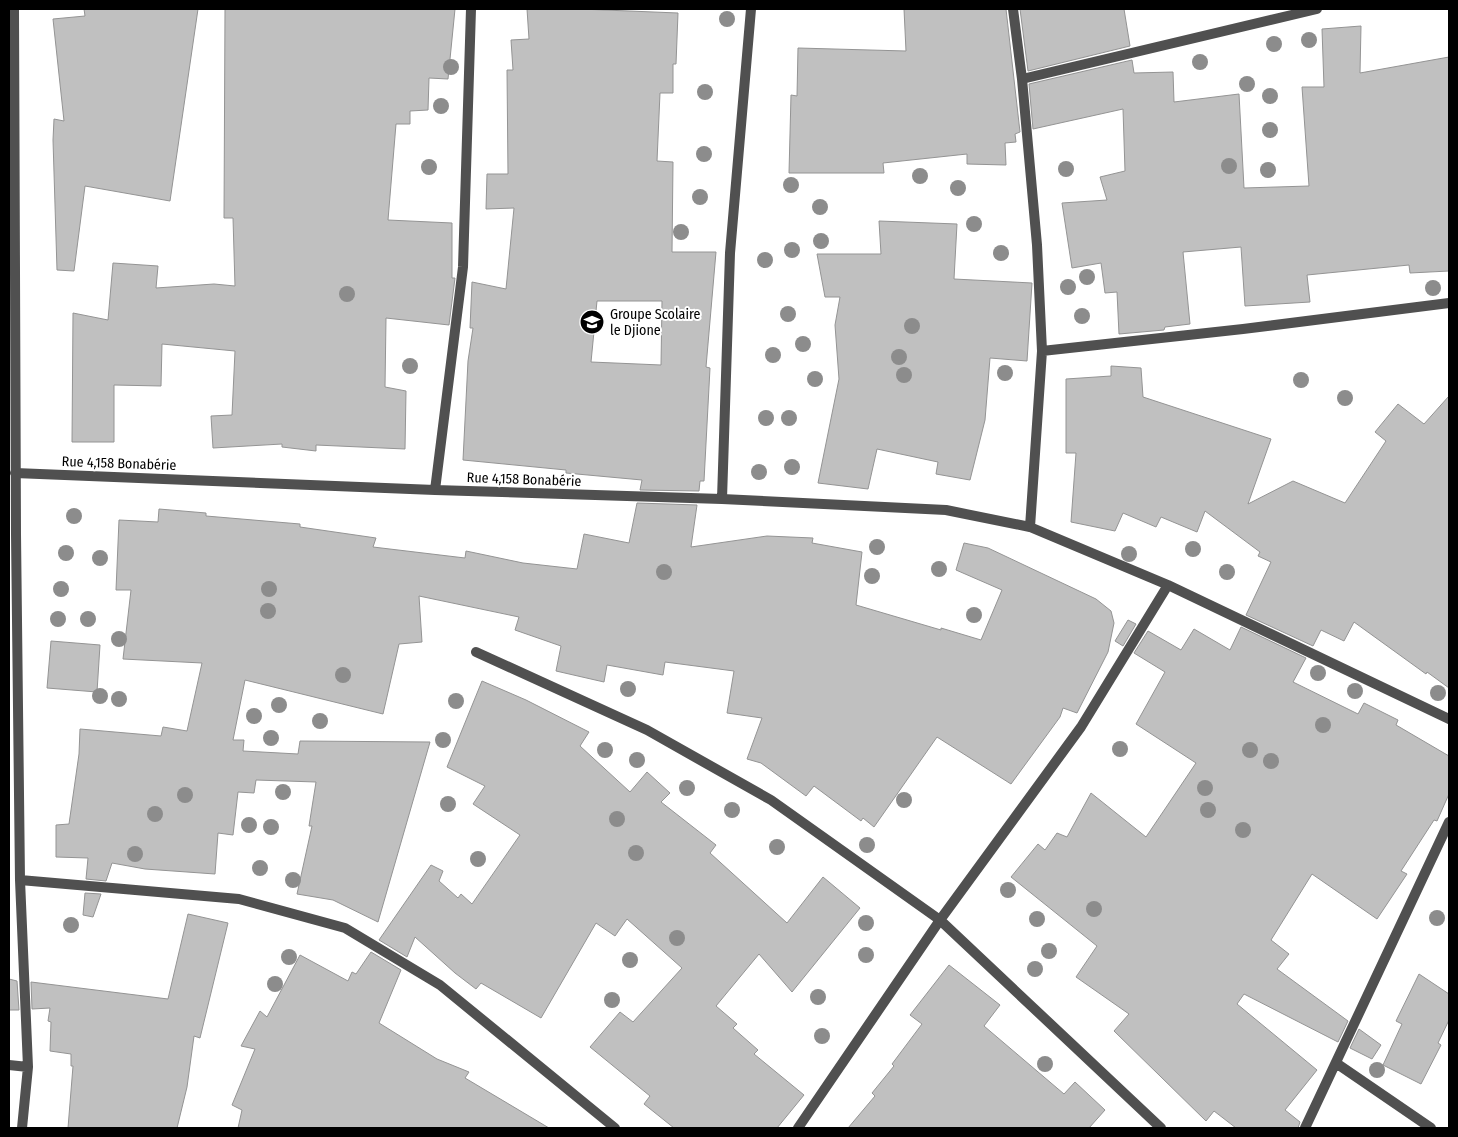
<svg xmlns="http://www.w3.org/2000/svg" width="1458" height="1137" viewBox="0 0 1458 1137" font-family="'Fira Sans Condensed',sans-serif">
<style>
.building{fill:#c0c0c0;stroke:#949494;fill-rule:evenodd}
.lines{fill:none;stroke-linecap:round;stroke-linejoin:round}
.minor{stroke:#505050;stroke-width:10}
.tree{fill:#8c8c8c}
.labels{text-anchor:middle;stroke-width:4;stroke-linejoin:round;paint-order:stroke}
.poi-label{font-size:14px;fill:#000;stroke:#fff;text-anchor:start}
.street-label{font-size:14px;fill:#000;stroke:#fff}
</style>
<rect width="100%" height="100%" fill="#fff"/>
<path class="building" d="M 84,9 L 198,9 L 170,201 L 85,186 L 74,271 L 57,270 L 53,140 L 54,119 L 64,121 L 53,19 L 85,16 Z
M 225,9 L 455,9 L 448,79 L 429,78 L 428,110 L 410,111 L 410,124 L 396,124 L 388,220 L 452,223 L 452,278 L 455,278 L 449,325 L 386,318 L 385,387 L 406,391 L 405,449 L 316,445 L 316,451 L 282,447 L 282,444 L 213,448 L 211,416 L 232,415 L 235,351 L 162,344 L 161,386 L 114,385 L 114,442 L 72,442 L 73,313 L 108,320 L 113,263 L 158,266 L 156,288 L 214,284 L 235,286 L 233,218 L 224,218 Z
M 527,9 L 580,9 L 678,13 L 676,64 L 673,64 L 673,93 L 660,93 L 657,161 L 673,162 L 672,252 L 716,252 L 706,367 L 710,368 L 704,481 L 700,481 L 699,491 L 640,490 L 642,480 L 566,473 L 566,470 L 463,460 L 468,361 L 473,328 L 470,328 L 472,282 L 506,289 L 514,208 L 486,209 L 487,174 L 508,174 L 507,70 L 513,70 L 511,40 L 529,39 ZM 597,301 L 662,301 L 661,365 L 591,362 Z
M 904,9 L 1006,9 L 1020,132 L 1015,134 L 1016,142 L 1005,143 L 1006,165 L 967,164 L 967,154 L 883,163 L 884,173 L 789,173 L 791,95 L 797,96 L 798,48 L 906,51 Z
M 1020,9 L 1124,9 L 1130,46 L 1028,71 Z
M 1361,26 L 1360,73 L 1449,57 L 1449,271 L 1410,273 L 1409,265 L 1307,275 L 1310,302 L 1245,306 L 1241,247 L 1183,252 L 1190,324 L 1165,327 L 1164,330 L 1119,334 L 1117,292 L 1105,293 L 1101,263 L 1072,268 L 1062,203 L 1107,200 L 1100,177 L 1125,171 L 1123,109 L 1033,129 L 1029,84 L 1132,60 L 1134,73 L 1173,72 L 1174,102 L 1239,94 L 1244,188 L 1309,186 L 1302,87 L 1324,87 L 1322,29 Z
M 879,221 L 957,224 L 954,279 L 1032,283 L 1027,361 L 990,358 L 985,420 L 970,480 L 936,474 L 938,462 L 877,449 L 868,489 L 818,483 L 839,379 L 835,325 L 840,297 L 825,297 L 817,254 L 881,254 Z
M 1111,366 L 1141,368 L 1143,397 L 1271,439 L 1248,504 L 1293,481 L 1345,503 L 1386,441 L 1375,432 L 1398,404 L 1424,424 L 1449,396 L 1449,688 L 1427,672 L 1426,674 L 1354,622 L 1344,641 L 1321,630 L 1313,646 L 1246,615 L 1271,562 L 1258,556 L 1260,552 L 1205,511 L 1197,532 L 1161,517 L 1156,527 L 1123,513 L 1115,531 L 1071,522 L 1076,453 L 1066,453 L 1066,379 L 1111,376 Z
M 637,503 L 697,505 L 691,547 L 767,536 L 813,538 L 812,543 L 862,552 L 856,605 L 941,630 L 941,628 L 981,640 L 1002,590 L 956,570 L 964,543 L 988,548 L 1096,599 L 1111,611 L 1114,623 L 1108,652 L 1077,713 L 1063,708 L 1060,717 L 1011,784 L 937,737 L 874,827 L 863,818 L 861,821 L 814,786 L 806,796 L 761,763 L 747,759 L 762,718 L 727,713 L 734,671 L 665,662 L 663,675 L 607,665 L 604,682 L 556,671 L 561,646 L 515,630 L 519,617 L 419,596 L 422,642 L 399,644 L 383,714 L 245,680 L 233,740 L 244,740 L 243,751 L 298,754 L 300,741 L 430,742 L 378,922 L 333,900 L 297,894 L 312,826 L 309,826 L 316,782 L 256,780 L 254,793 L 238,792 L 233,835 L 218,833 L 215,874 L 145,869 L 112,863 L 106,881 L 86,879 L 88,858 L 56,857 L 56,825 L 69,824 L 79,754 L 80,729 L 161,736 L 163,727 L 187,731 L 202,663 L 123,659 L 131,590 L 116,590 L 119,520 L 158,522 L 159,509 L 206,513 L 206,516 L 300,524 L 300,527 L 376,538 L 373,547 L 465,558 L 466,551 L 523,563 L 577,569 L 584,534 L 629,543 Z
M 1128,620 L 1136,624 L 1123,646 L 1115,641 Z
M 1241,627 L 1306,658 L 1293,682 L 1358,714 L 1364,703 L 1398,720 L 1396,725 L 1449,756 L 1449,794 L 1437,821 L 1434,820 L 1401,871 L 1407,874 L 1377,919 L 1312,874 L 1271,940 L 1289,954 L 1277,969 L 1348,1021 L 1338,1042 L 1244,994 L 1237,1004 L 1317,1070 L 1285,1110 L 1300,1122 L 1298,1128 L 1236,1128 L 1214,1111 L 1206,1121 L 1114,1031 L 1129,1014 L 1076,977 L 1097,946 L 1011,877 L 1038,844 L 1045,850 L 1057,833 L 1067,837 L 1091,793 L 1146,837 L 1196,763 L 1136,724 L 1165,672 L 1134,653 L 1148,631 L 1181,650 L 1194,629 L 1230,650 Z
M 51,641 L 100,645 L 97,692 L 47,688 Z
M 482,681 L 526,700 L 589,732 L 580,746 L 630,792 L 647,772 L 670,793 L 661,802 L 716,845 L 710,853 L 787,923 L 823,877 L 860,908 L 792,992 L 759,954 L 716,1006 L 737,1024 L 733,1028 L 758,1050 L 754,1054 L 804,1095 L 777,1128 L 674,1128 L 644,1104 L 650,1096 L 590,1047 L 620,1012 L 633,1022 L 682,968 L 627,919 L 615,936 L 596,923 L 541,1018 L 481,983 L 476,989 L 455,973 L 415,937 L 407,957 L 379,940 L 431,865 L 443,871 L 439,881 L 458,898 L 461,894 L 472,904 L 520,835 L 473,804 L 485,786 L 447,767 Z
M 85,893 L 101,894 L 93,917 L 83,915 Z
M 188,914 L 228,923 L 200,1038 L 194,1036 L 187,1087 L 177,1128 L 68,1128 L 73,1066 L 71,1066 L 71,1054 L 50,1051 L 51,1022 L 48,1021 L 50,1008 L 32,1009 L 31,982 L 168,999 Z
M 371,952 L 401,970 L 379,1023 L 437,1059 L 469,1072 L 465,1078 L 549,1128 L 238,1128 L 242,1110 L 232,1105 L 255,1049 L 241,1046 L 260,1011 L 267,1017 L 300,955 L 348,981 L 352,972 L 356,974 Z
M 949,965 L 1000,1005 L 984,1026 L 1064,1094 L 1075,1082 L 1105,1110 L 1089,1128 L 848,1128 L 875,1096 L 872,1093 L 894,1066 L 892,1064 L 922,1024 L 910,1015 Z
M 1419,974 L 1449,994 L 1449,1020 L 1438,1043 L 1441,1045 L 1421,1084 L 1383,1065 L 1402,1024 L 1396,1021 Z
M 9,979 L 17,981 L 19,1010 L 9,1010 Z
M 1359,1029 L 1381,1045 L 1372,1059 L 1350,1048 Z"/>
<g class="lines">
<path class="minor" d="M 14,9 L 16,534 L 20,880 L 28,1067 L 22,1128
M 1013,9 L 1022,79 L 1037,245 L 1042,351 L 1030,527
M 1022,79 L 1317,9
M 1042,351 L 1243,329 L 1449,303
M 15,473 L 435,490 L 722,499 L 946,510 L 1030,527 L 1168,585 L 1449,719
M 435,490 L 463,267 L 471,9
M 722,499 L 730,253 L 751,9
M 476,652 L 647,730 L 771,800 L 940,920 L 1161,1128
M 20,880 L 239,899 L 345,928 L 440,985 L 615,1128
M 1336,1063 L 1431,1128
M 9,1065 L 28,1067
M 798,1128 L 940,920 L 1081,727 L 1168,585
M 1305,1128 L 1449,822"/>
</g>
<g class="tree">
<circle cx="727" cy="19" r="8"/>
<circle cx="1309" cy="40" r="8"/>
<circle cx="1274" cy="44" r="8"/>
<circle cx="1200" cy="62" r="8"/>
<circle cx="451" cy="67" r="8"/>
<circle cx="1247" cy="84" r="8"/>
<circle cx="705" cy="92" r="8"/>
<circle cx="1270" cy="96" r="8"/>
<circle cx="441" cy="106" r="8"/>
<circle cx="1270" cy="130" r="8"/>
<circle cx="704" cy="154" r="8"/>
<circle cx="1229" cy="166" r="8"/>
<circle cx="429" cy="167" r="8"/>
<circle cx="1066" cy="169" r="8"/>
<circle cx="1268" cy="170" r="8"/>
<circle cx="920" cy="176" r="8"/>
<circle cx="791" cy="185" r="8"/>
<circle cx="958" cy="188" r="8"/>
<circle cx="700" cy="197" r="8"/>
<circle cx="820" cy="207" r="8"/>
<circle cx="974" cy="224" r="8"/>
<circle cx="681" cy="232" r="8"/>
<circle cx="821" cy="241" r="8"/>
<circle cx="792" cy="250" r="8"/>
<circle cx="1001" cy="253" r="8"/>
<circle cx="765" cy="260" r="8"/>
<circle cx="1087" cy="277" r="8"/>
<circle cx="1068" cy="287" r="8"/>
<circle cx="1433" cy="288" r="8"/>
<circle cx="347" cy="294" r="8"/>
<circle cx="788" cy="314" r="8"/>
<circle cx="1082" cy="316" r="8"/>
<circle cx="912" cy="326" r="8"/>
<circle cx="803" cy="344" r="8"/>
<circle cx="773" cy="355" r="8"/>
<circle cx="899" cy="357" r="8"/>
<circle cx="410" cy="366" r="8"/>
<circle cx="1005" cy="373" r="8"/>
<circle cx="904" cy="375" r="8"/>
<circle cx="815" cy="379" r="8"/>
<circle cx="1301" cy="380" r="8"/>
<circle cx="1345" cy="398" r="8"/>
<circle cx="766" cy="418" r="8"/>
<circle cx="789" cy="418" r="8"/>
<circle cx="792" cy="467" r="8"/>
<circle cx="759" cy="472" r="8"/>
<circle cx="74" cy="516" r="8"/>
<circle cx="877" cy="547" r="8"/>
<circle cx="1193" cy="549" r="8"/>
<circle cx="66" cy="553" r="8"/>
<circle cx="1129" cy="554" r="8"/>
<circle cx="100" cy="558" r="8"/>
<circle cx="939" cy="569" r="8"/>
<circle cx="664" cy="572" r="8"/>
<circle cx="1227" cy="572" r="8"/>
<circle cx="872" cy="576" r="8"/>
<circle cx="61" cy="589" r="8"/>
<circle cx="269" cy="589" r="8"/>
<circle cx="268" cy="611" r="8"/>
<circle cx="974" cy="615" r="8"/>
<circle cx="58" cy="619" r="8"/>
<circle cx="88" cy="619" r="8"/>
<circle cx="119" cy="639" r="8"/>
<circle cx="1318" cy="673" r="8"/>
<circle cx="343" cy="675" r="8"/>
<circle cx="628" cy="689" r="8"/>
<circle cx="1355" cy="691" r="8"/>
<circle cx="1438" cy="693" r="8"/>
<circle cx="100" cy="696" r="8"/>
<circle cx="119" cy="699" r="8"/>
<circle cx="456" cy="701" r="8"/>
<circle cx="279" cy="705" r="8"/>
<circle cx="254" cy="716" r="8"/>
<circle cx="320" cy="721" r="8"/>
<circle cx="1323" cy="725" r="8"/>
<circle cx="271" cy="738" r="8"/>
<circle cx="443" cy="740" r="8"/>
<circle cx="1120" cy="749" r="8"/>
<circle cx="605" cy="750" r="8"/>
<circle cx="1250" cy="750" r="8"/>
<circle cx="637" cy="760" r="8"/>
<circle cx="1271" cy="761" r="8"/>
<circle cx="687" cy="788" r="8"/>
<circle cx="1205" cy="788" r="8"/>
<circle cx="283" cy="792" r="8"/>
<circle cx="185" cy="795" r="8"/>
<circle cx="904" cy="800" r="8"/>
<circle cx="448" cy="804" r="8"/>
<circle cx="732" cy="810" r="8"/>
<circle cx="1208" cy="810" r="8"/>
<circle cx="155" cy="814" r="8"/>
<circle cx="617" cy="819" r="8"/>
<circle cx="249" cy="825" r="8"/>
<circle cx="271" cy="827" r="8"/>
<circle cx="1243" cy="830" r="8"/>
<circle cx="867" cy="845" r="8"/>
<circle cx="777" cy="847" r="8"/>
<circle cx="636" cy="853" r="8"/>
<circle cx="135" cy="854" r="8"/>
<circle cx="478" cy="859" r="8"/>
<circle cx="260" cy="868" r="8"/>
<circle cx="293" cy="880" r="8"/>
<circle cx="1008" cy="890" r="8"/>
<circle cx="1094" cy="909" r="8"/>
<circle cx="1437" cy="918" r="8"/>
<circle cx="1037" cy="919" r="8"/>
<circle cx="866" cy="923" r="8"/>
<circle cx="71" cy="925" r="8"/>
<circle cx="677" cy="938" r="8"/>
<circle cx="1049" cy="951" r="8"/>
<circle cx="866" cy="955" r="8"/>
<circle cx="289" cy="957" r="8"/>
<circle cx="630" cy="960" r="8"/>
<circle cx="1035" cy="969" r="8"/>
<circle cx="275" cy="984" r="8"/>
<circle cx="818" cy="997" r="8"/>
<circle cx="612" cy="1000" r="8"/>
<circle cx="822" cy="1036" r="8"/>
<circle cx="1045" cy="1064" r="8"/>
<circle cx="1377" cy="1070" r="8"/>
</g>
<defs>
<symbol id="school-disc" viewBox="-11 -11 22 22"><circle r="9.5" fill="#000" stroke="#fff"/><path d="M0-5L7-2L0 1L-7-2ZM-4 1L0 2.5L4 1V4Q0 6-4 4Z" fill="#fff"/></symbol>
</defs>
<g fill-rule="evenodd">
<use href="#school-disc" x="578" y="308" width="28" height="28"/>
</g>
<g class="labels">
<g class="poi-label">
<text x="610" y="319">Groupe Scolaire<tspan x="610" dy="16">le Djione</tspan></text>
</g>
<g class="street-label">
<text transform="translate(119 463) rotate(2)" y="5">Rue 4,158 Bonabérie</text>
<text transform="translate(524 479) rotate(2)" y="5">Rue 4,158 Bonabérie</text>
</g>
</g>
<rect width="1458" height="1137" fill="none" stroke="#000000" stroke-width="20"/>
</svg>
